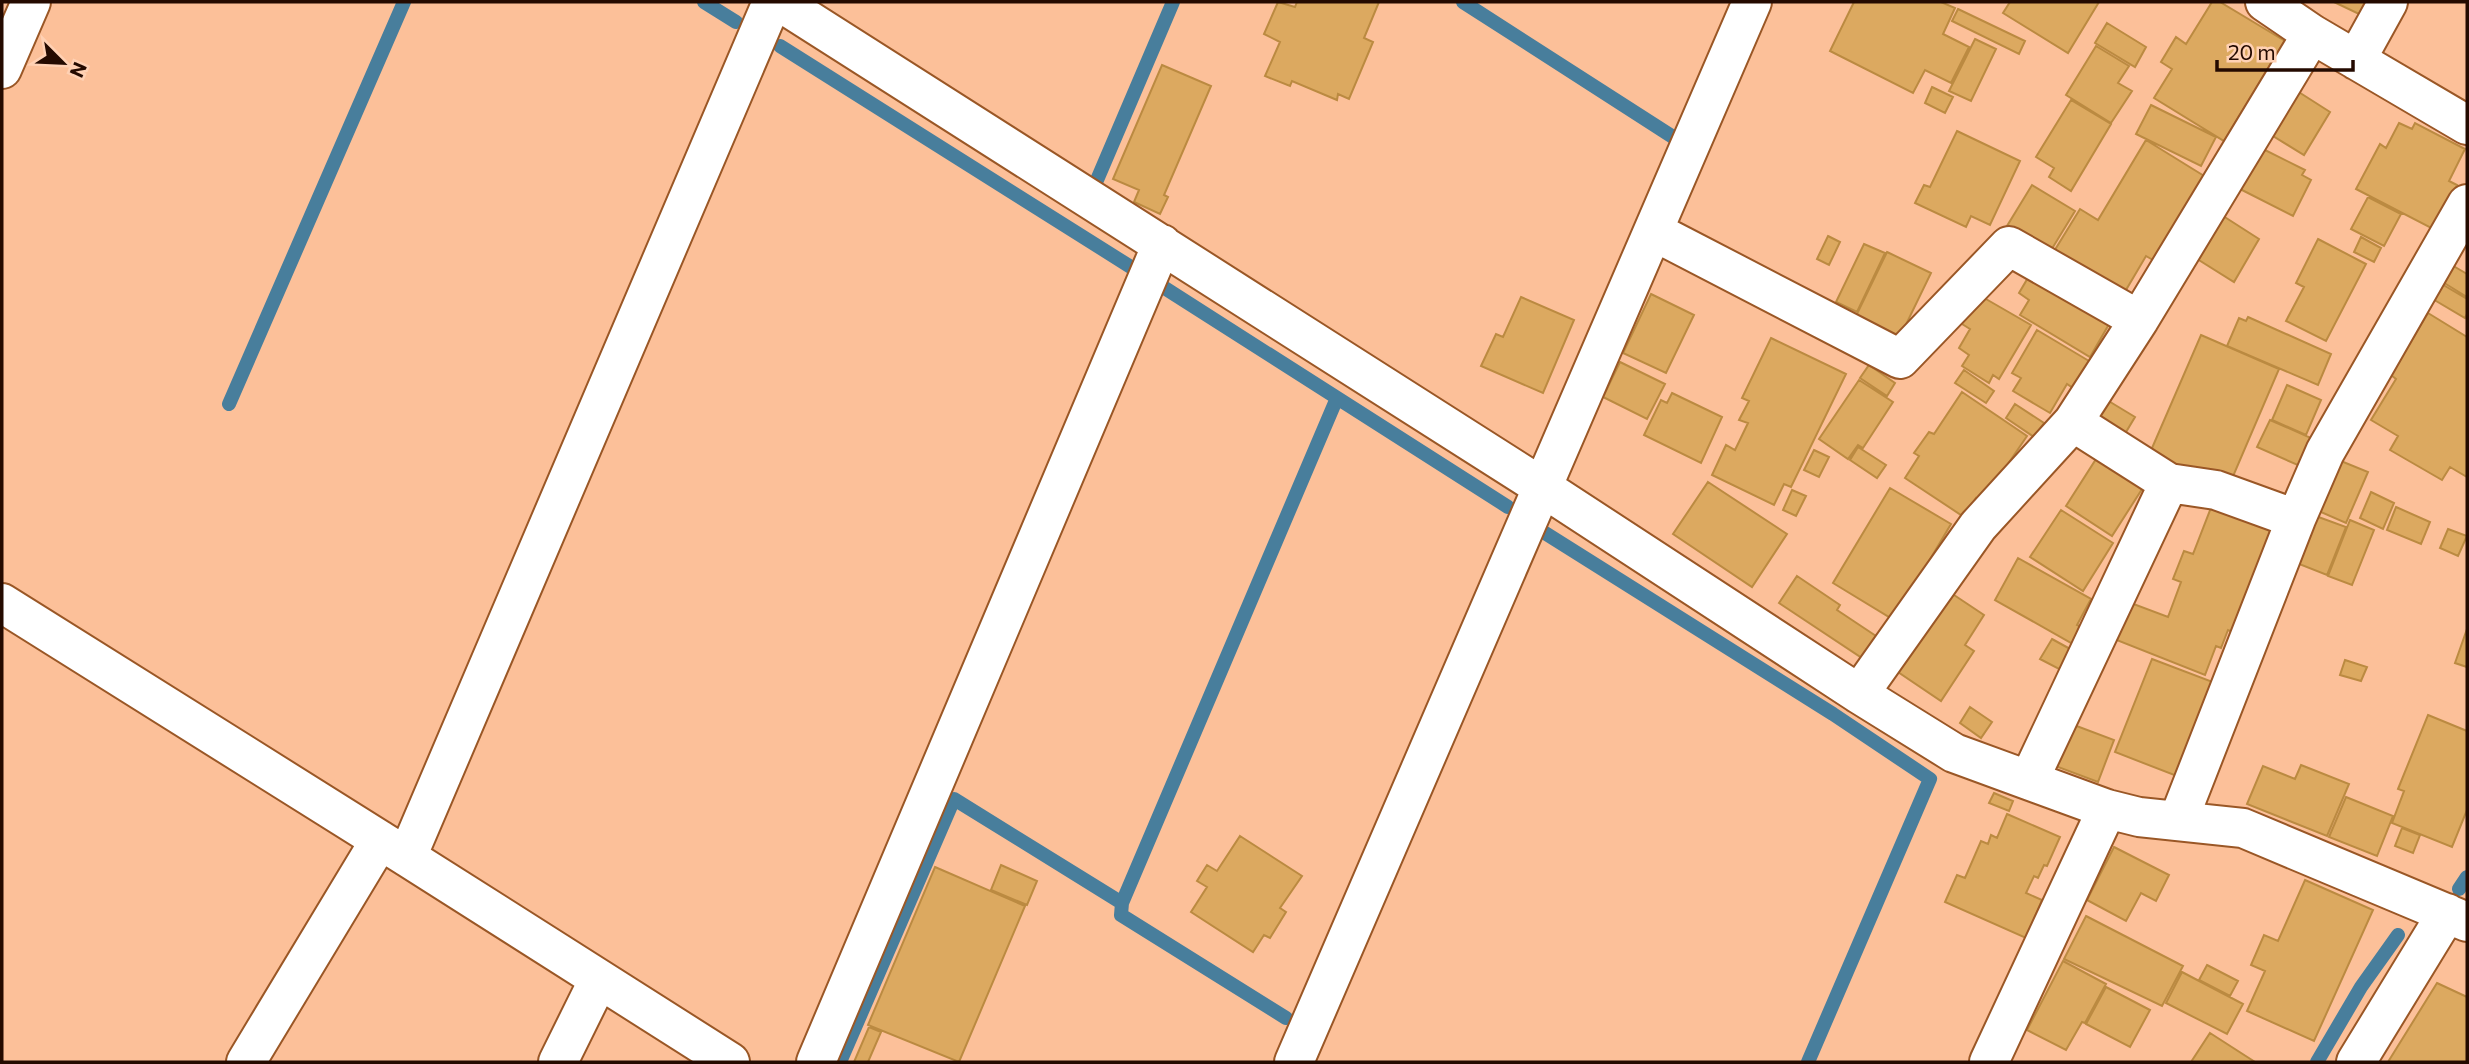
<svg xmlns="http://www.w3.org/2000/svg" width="2469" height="1064" viewBox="0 0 2469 1064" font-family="Commissioner,sans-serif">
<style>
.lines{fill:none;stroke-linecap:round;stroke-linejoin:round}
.stream{stroke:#487e9c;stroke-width:14}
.building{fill:#dca960;stroke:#bb8a41;stroke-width:2}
.minor-casing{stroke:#9a5726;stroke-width:42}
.minor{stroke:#fff;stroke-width:38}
</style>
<rect width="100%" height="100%" fill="#fcc099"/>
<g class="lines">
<path class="stream" d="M 704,2 L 736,22
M 1463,2 L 1673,137
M 780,46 L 1134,269
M 1097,180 L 1173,2
M 1160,285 L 1508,507
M 229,404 L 404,2
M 1545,533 L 1833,714 L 1930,779 L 1808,1062
M 2459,889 L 2467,877
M 1122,903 L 1121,915 L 1286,1018
M 840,1062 L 954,799 L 1122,903 L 1337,398
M 2317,1062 L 2361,987 L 2398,935"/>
</g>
<path class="building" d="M 1278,2 L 1295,7 L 1297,2 L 1379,2 L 1364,38 L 1373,42 L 1349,99 L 1338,94 L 1337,100 L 1292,81 L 1290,86 L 1265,76 L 1280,42 L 1264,34 Z
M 1854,2 L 1941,2 L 1955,8 L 1943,34 L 1969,47 L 1951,83 L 1925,70 L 1913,93 L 1830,51 Z
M 2010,2 L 2099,2 L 2068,53 L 2003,13 Z
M 2212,2 L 2220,2 L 2285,41 L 2224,141 L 2154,98 L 2172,69 L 2161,62 L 2176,37 L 2186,44 Z
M 2334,2 L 2367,2 L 2361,15 Z
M 1958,9 L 2025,41 L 2019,54 L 1952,21 Z
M 2107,23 L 2146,47 L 2135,67 L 2095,43 Z
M 1975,39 L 1996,49 L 1971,101 L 1949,91 Z
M 2096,46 L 2129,66 L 2118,83 L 2132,91 L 2111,123 L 2066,95 Z
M 1162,65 L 1211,86 L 1164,195 L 1168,197 L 1160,214 L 1134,202 L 1139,190 L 1113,179 Z
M 1932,87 L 1953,97 L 1945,113 L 1925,103 Z
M 2294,89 L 2330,112 L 2304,155 L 2268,133 Z
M 2071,100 L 2111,124 L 2071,191 L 2049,177 L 2054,168 L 2036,157 Z
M 2151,105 L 2216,137 L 2201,166 L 2136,134 Z
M 2399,123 L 2412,129 L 2415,123 L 2465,149 L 2449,181 L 2457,185 L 2435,230 L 2356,189 L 2380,144 L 2386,148 Z
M 1957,131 L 2020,161 L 1990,225 L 1971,216 L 1966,227 L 1915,203 L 1924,185 L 1930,187 Z
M 2146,140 L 2209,179 L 2158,263 L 2146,256 L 2123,295 L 2053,253 L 2080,209 L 2098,220 Z
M 2259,147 L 2305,170 L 2302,175 L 2311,180 L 2293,216 L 2238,188 Z
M 2032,185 L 2075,211 L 2050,252 L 2007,226 Z
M 2368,197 L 2401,214 L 2384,246 L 2351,229 Z
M 2220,214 L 2259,239 L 2234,282 L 2194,257 Z
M 1828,236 L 1840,242 L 1829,265 L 1817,259 Z
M 2361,237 L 2381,248 L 2374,262 L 2354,252 Z
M 2318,239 L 2366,264 L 2326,341 L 2286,321 L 2304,287 L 2296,283 Z
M 1864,244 L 1885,253 L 1857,312 L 1836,302 Z
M 1887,252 L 1931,273 L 1899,339 L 1855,318 Z
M 2450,264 L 2467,274 L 2467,297 L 2441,281 Z
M 2032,271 L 2112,319 L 2090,357 L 2020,315 L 2029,300 L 2019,293 Z
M 2440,283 L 2467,299 L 2467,314 L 2465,318 L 2431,298 Z
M 1651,294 L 1694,315 L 1666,373 L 1623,353 Z
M 1979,295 L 2031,325 L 1999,379 L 1993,375 L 1989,383 L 1962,366 L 1969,355 L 1959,348 L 1970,329 L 1962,324 Z
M 1521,297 L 1574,320 L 1543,393 L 1481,366 L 1496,334 L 1503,337 Z
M 2428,313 L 2467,337 L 2467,477 L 2450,467 L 2442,480 L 2390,450 L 2398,436 L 2371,420 L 2396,379 L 2391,375 Z
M 2248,317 L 2331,354 L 2318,385 L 2227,346 L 2239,318 L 2246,321 Z
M 2037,330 L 2089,361 L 2073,388 L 2067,384 L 2050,413 L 2013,391 L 2021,378 L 2012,373 Z
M 2201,335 L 2279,369 L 2228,488 L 2149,455 Z
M 1771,338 L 1846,374 L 1791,487 L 1784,484 L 1774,505 L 1712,475 L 1726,445 L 1735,450 L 1748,423 L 1739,420 L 1749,401 L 1742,398 Z
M 1620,362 L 1665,384 L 1647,419 L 1603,397 Z
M 1869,365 L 1895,383 L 1887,396 L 1860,378 Z
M 1964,370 L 1994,391 L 1986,403 L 1955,383 Z
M 1859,380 L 1893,402 L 1863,448 L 1858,445 L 1848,459 L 1819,439 Z
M 2287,385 L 2321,400 L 2306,435 L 2272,420 Z
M 1962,392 L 2027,436 L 1982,502 L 1976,498 L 1964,517 L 1905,478 L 1919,456 L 1914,453 L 1929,432 L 1934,434 Z
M 1672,393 L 1722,417 L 1701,463 L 1644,435 L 1661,400 L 1667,403 Z
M 2102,397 L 2135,417 L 2120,442 L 2087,422 Z
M 2015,404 L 2044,423 L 2034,437 L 2006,418 Z
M 2270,420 L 2311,438 L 2300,466 L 2257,447 Z
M 1858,447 L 1886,465 L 1877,478 L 1850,460 Z
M 1814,450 L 1829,457 L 1819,477 L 1804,470 Z
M 2098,456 L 2144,486 L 2112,536 L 2066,506 Z
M 2336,459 L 2368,472 L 2346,523 L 2314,509 Z
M 1708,482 L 1787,534 L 1752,587 L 1673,534 Z
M 1890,488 L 1951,524 L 1894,620 L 1833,583 Z
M 1792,490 L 1806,496 L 1796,516 L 1783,510 Z
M 2371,492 L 2394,503 L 2383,529 L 2360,518 Z
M 2214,500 L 2277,524 L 2235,633 L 2228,630 L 2221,648 L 2216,646 L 2205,675 L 2109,637 L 2123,600 L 2168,617 L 2181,582 L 2173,579 L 2184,551 L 2193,554 Z
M 2396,507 L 2430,522 L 2421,544 L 2387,530 Z
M 2061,510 L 2113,543 L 2083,591 L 2030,557 Z
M 2313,515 L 2346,527 L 2327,575 L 2294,562 Z
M 2350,520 L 2374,530 L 2352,585 L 2328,576 Z
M 2448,529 L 2467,536 L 2458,556 L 2440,548 Z
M 2018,558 L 2091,599 L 2077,625 L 2082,627 L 2073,644 L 1995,600 Z
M 1797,576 L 1840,605 L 1837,610 L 1879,638 L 1865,660 L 1779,603 Z
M 1945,589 L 1984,615 L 1965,645 L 1974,651 L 1941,701 L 1892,668 Z
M 2467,629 L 2467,667 L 2455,663 Z
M 2052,639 L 2072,650 L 2061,670 L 2040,659 Z
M 2152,659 L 2218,684 L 2182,778 L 2115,752 Z
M 2345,660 L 2367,667 L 2361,681 L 2340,675 Z
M 1970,707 L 1992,722 L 1981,738 L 1960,723 Z
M 2428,715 L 2467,731 L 2467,810 L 2452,847 L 2392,823 L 2404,791 L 2398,789 Z
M 2066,722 L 2114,740 L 2098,782 L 2050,764 Z
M 2301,765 L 2349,784 L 2327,836 L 2247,804 L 2263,766 L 2295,779 Z
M 1994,793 L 2013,801 L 2009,811 L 1989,803 Z
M 2346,797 L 2393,816 L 2377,856 L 2329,837 Z
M 2007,814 L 2060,837 L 2047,866 L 2044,865 L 2038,878 L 2034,876 L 2026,893 L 2042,900 L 2026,938 L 1945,902 L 1957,875 L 1965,878 L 1981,841 L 1988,844 L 1991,835 L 1997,838 Z
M 2402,828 L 2420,835 L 2413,853 L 2395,846 Z
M 1240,836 L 1302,876 L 1280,908 L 1286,912 L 1270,938 L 1264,935 L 1253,952 L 1191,912 L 1207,887 L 1197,881 L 1207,865 L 1217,871 Z
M 2114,847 L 2169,875 L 2156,901 L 2141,893 L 2126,921 L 2087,900 Z
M 1001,865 L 1037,881 L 1027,905 L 991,890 Z
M 935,867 L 1025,906 L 959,1062 L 868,1025 Z
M 2305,880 L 2373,910 L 2314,1041 L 2247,1011 L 2265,971 L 2251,965 L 2264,935 L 2278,941 Z
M 2086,916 L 2183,966 L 2162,1006 L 2064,959 Z
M 2063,961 L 2106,984 L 2085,1023 L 2082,1022 L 2066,1050 L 2027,1030 Z
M 2207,965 L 2238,981 L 2230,996 L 2199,980 Z
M 2182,972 L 2243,1004 L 2227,1034 L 2166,1003 Z
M 2437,983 L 2467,997 L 2467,1062 L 2388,1062 Z
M 2106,987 L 2150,1010 L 2130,1047 L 2086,1024 Z
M 869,1027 L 881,1032 L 868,1062 L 854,1062 Z
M 2210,1033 L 2255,1062 L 2191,1062 Z"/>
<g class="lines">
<defs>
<path id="minor" d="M 780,2 L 1542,487 L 1859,694 L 1954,753 L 2107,809 L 2139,817 L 2243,828 L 2467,922
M 2265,2 L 2312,34 L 2467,125
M 2356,60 L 2388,2
M 2,69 L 31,2
M 1653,231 L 1900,359 L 2009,246 L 2139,320
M 2073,422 L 2169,483 L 2216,490 L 2296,519
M 2,603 L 407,857 L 730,1062
M 1859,694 L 1978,526 L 2073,422 L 2139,320 L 2312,34
M 2029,780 L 2169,483
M 2178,821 L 2296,519 L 2325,452 L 2467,204
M 407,857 L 772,2
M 246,1062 L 380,840
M 558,1062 L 599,979
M 816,1062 L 1162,244
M 1294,1062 L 1752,2
M 1989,1062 L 2107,809
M 2356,1062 L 2447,913"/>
</defs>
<use href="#minor" class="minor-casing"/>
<use href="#minor" class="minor"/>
</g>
<rect width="2469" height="1064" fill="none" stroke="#240a00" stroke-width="7"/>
<g transform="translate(63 63) rotate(114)" stroke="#ffd1b4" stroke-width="5" paint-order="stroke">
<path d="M0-5L12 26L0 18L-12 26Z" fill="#240a00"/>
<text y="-10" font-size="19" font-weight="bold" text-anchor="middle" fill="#240a00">N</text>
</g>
<path d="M2217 60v10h136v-10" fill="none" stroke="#240a00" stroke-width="3.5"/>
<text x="2228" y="60" font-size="21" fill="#240a00" stroke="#ffd1b4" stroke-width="5" paint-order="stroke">20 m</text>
</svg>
